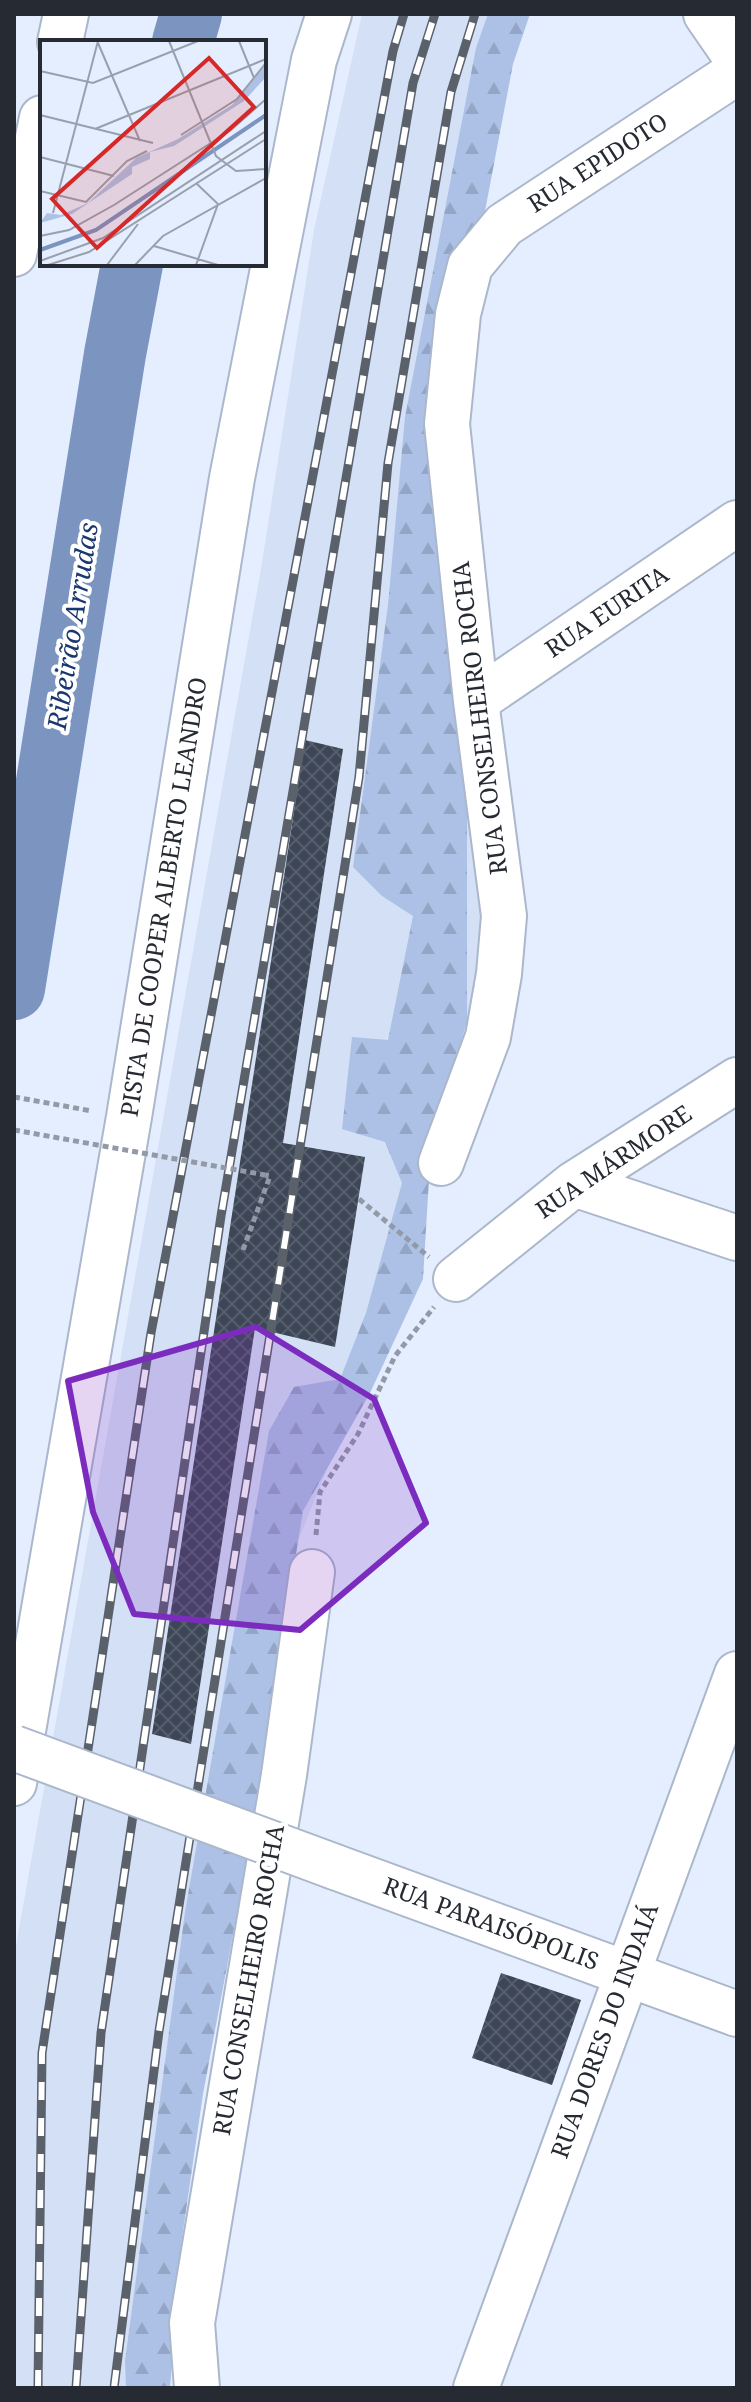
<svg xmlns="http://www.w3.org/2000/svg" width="751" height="2402" viewBox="0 0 751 2402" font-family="'Noto Serif',serif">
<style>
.built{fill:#d3e0f6}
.forest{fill:url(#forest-firs)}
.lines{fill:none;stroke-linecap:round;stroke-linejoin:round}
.river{stroke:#7b94c0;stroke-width:62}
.building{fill:url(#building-cross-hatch)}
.minor-casing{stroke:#abb7cb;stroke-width:48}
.major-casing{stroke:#abb7cb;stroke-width:48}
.path{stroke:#939aa7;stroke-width:5;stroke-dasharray:6 4;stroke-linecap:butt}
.minor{stroke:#fff;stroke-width:44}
.major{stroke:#fff;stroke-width:44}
.rail-casing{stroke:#5b616b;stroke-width:9}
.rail{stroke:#fff;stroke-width:6;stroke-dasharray:18;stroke-linecap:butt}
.minor-bridge-casing{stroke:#abb7cb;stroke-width:48;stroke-linecap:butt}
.path-bridge{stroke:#939aa7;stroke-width:5;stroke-dasharray:6 4;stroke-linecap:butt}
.minor-bridge{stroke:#fff;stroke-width:44}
.marked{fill:#7b2cbf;fill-opacity:0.2;stroke:#7b2cbf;stroke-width:6;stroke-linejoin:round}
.labels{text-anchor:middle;stroke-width:8;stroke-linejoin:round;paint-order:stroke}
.street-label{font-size:24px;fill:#262a32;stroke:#fff}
.water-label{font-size:26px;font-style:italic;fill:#1b386e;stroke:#fff}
.inset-river{fill:none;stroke:#7b94c0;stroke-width:4}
.inset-road{fill:none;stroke:#98a0ad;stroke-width:2}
.view{fill:#d62828;fill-opacity:0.15;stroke:#d62828;stroke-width:4}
.inset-edge{fill:none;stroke:#262a32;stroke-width:4}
</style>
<defs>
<pattern id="forest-firs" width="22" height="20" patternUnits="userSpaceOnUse" patternTransform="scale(2)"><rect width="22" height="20" fill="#acc1e5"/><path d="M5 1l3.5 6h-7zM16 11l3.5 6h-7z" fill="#94a6c5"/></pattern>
<pattern id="building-cross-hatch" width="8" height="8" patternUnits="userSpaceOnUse" patternTransform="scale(2)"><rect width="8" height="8" fill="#3c4656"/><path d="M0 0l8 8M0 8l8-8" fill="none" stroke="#565e6c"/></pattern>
</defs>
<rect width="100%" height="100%" fill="#e4eeff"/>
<path class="built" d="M 362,14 L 517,14 L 444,271 L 481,892 L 478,1027 L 355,1400 L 298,1541 L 221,1968 L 159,2388 L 14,2388 L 14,1957 L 261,569 L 314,230 Z"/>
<path class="forest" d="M 488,14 L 530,14 L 513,64 L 485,211 L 454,270 L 467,790 L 467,1021 L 431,1146 L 423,1279 L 370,1393 L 303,1511 L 244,1876 L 203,2094 L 182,2238 L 170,2388 L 126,2388 L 125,2361 L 185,1912 L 269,1431 L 294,1387 L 340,1379 L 366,1313 L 402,1183 L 385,1142 L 342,1129 L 352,1037 L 388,1040 L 413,916 L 382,896 L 353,867 L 388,605 L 405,417 L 476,48 Z"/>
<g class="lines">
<path class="river" d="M 183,42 L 191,14
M 14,989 L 115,354 L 132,264"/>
</g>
<path class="building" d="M 305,740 L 343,749 L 283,1143 L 365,1157 L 335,1347 L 255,1328 L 191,1744 L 152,1734 Z
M 501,1973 L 581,2000 L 552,2085 L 472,2058 Z"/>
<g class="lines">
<defs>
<path id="minor" d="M 706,14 L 737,59
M 476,701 L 737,523
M 441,1163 L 488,1037 L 499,974 L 504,916 L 476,701 L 447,424 L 458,314 L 470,266 L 504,225 L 737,72
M 574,1184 L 737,1238
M 456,1279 L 574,1184 L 737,1080
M 14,1783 L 129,1117 L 232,478 L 314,60 L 329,14
M 335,1867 L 737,2014
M 197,2388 L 192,2323 L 284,1775 L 312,1572
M 476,2388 L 737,1674"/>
<path id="major" d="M 60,42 L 66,14
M 14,254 L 42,118"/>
</defs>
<use href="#minor" class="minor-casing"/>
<use href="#major" class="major-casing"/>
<path class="path" d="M 14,1097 L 92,1111
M 359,1199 L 429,1257
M 243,1250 L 270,1176 L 265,1175
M 316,1535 L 320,1492 L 358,1434 L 395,1356 L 434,1307"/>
<use href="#minor" class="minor"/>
<use href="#major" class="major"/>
<defs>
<path id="rail" d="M 38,2388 L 42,2053 L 151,1333 L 393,51 L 404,14
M 76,2388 L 101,2033 L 221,1216 L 413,83 L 435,14
M 114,2388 L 159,2031 L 359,777 L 388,463 L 451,92 L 475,14"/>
</defs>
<use href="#rail" class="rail-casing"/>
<use href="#rail" class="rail"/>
<defs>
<path id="minor-bridge" d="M 14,1748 L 335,1867"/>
</defs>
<use href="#minor-bridge" class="minor-bridge-casing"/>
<path class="path-bridge" d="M 14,1130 L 265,1175"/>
<use href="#minor-bridge" class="minor-bridge"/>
</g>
<path class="marked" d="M 256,1327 L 374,1399 L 426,1523 L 300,1630 L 134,1614 L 93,1512 L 68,1381 Z"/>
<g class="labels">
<g class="street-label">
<text transform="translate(598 163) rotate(-33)" y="8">RUA EPIDOTO</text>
<text transform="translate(607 612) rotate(-34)" y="8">RUA EURITA</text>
<text transform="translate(480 718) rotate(-97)" y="8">RUA CONSELHEIRO ROCHA</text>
<text transform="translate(164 897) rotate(-81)" y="8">PISTA DE COOPER ALBERTO LEANDRO</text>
<text transform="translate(614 1162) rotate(-34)" y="8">RUA MÁRMORE</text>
<text transform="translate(491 1924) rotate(20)" y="8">RUA PARAISÓPOLIS</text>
<text transform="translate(249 1980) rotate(-80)" y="8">RUA CONSELHEIRO ROCHA</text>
<text transform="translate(605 2031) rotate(-70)" y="8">RUA DORES DO INDAIÁ</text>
</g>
<g class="water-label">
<text transform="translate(73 626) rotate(-81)" y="9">Ribeirão Arrudas</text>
</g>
</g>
<g transform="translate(40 40)">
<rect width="226" height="226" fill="#e4eeff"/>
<path d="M 226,25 L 226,37 L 204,61 L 134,106 L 110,112 L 110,119 L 92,127 L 92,134 L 32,174 L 0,183 L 7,173 L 21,175 L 48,163 L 96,118 L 138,99 L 192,65 Z" fill="#acc1e5"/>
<path class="inset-river" d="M 0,210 L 56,190 L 226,75"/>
<path class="inset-road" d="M 129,1 L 176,116 L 196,131 L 226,129M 199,1 L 214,38M 58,3 L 100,101M 0,31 L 53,43 L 158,1M 0,75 L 113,103M 55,89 L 226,19M 141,95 L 197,59 L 226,23M 0,117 L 74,136M 0,151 L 46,162 L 87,121 L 107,111M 13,173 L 58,1M 0,196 L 29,190 L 74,165 L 191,90 L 226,59M 114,206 L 178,225M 0,221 L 63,198 L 226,91M 8,225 L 49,212 L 226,99M 67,225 L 98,184M 95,225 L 123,196 L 226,138M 156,225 L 178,164 L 157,144"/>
<path class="view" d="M 169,18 L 214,67 L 57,208 L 12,159 Z"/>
<rect width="226" height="226" class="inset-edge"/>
</g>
<rect width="751" height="2402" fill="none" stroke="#262a32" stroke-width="32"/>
</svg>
